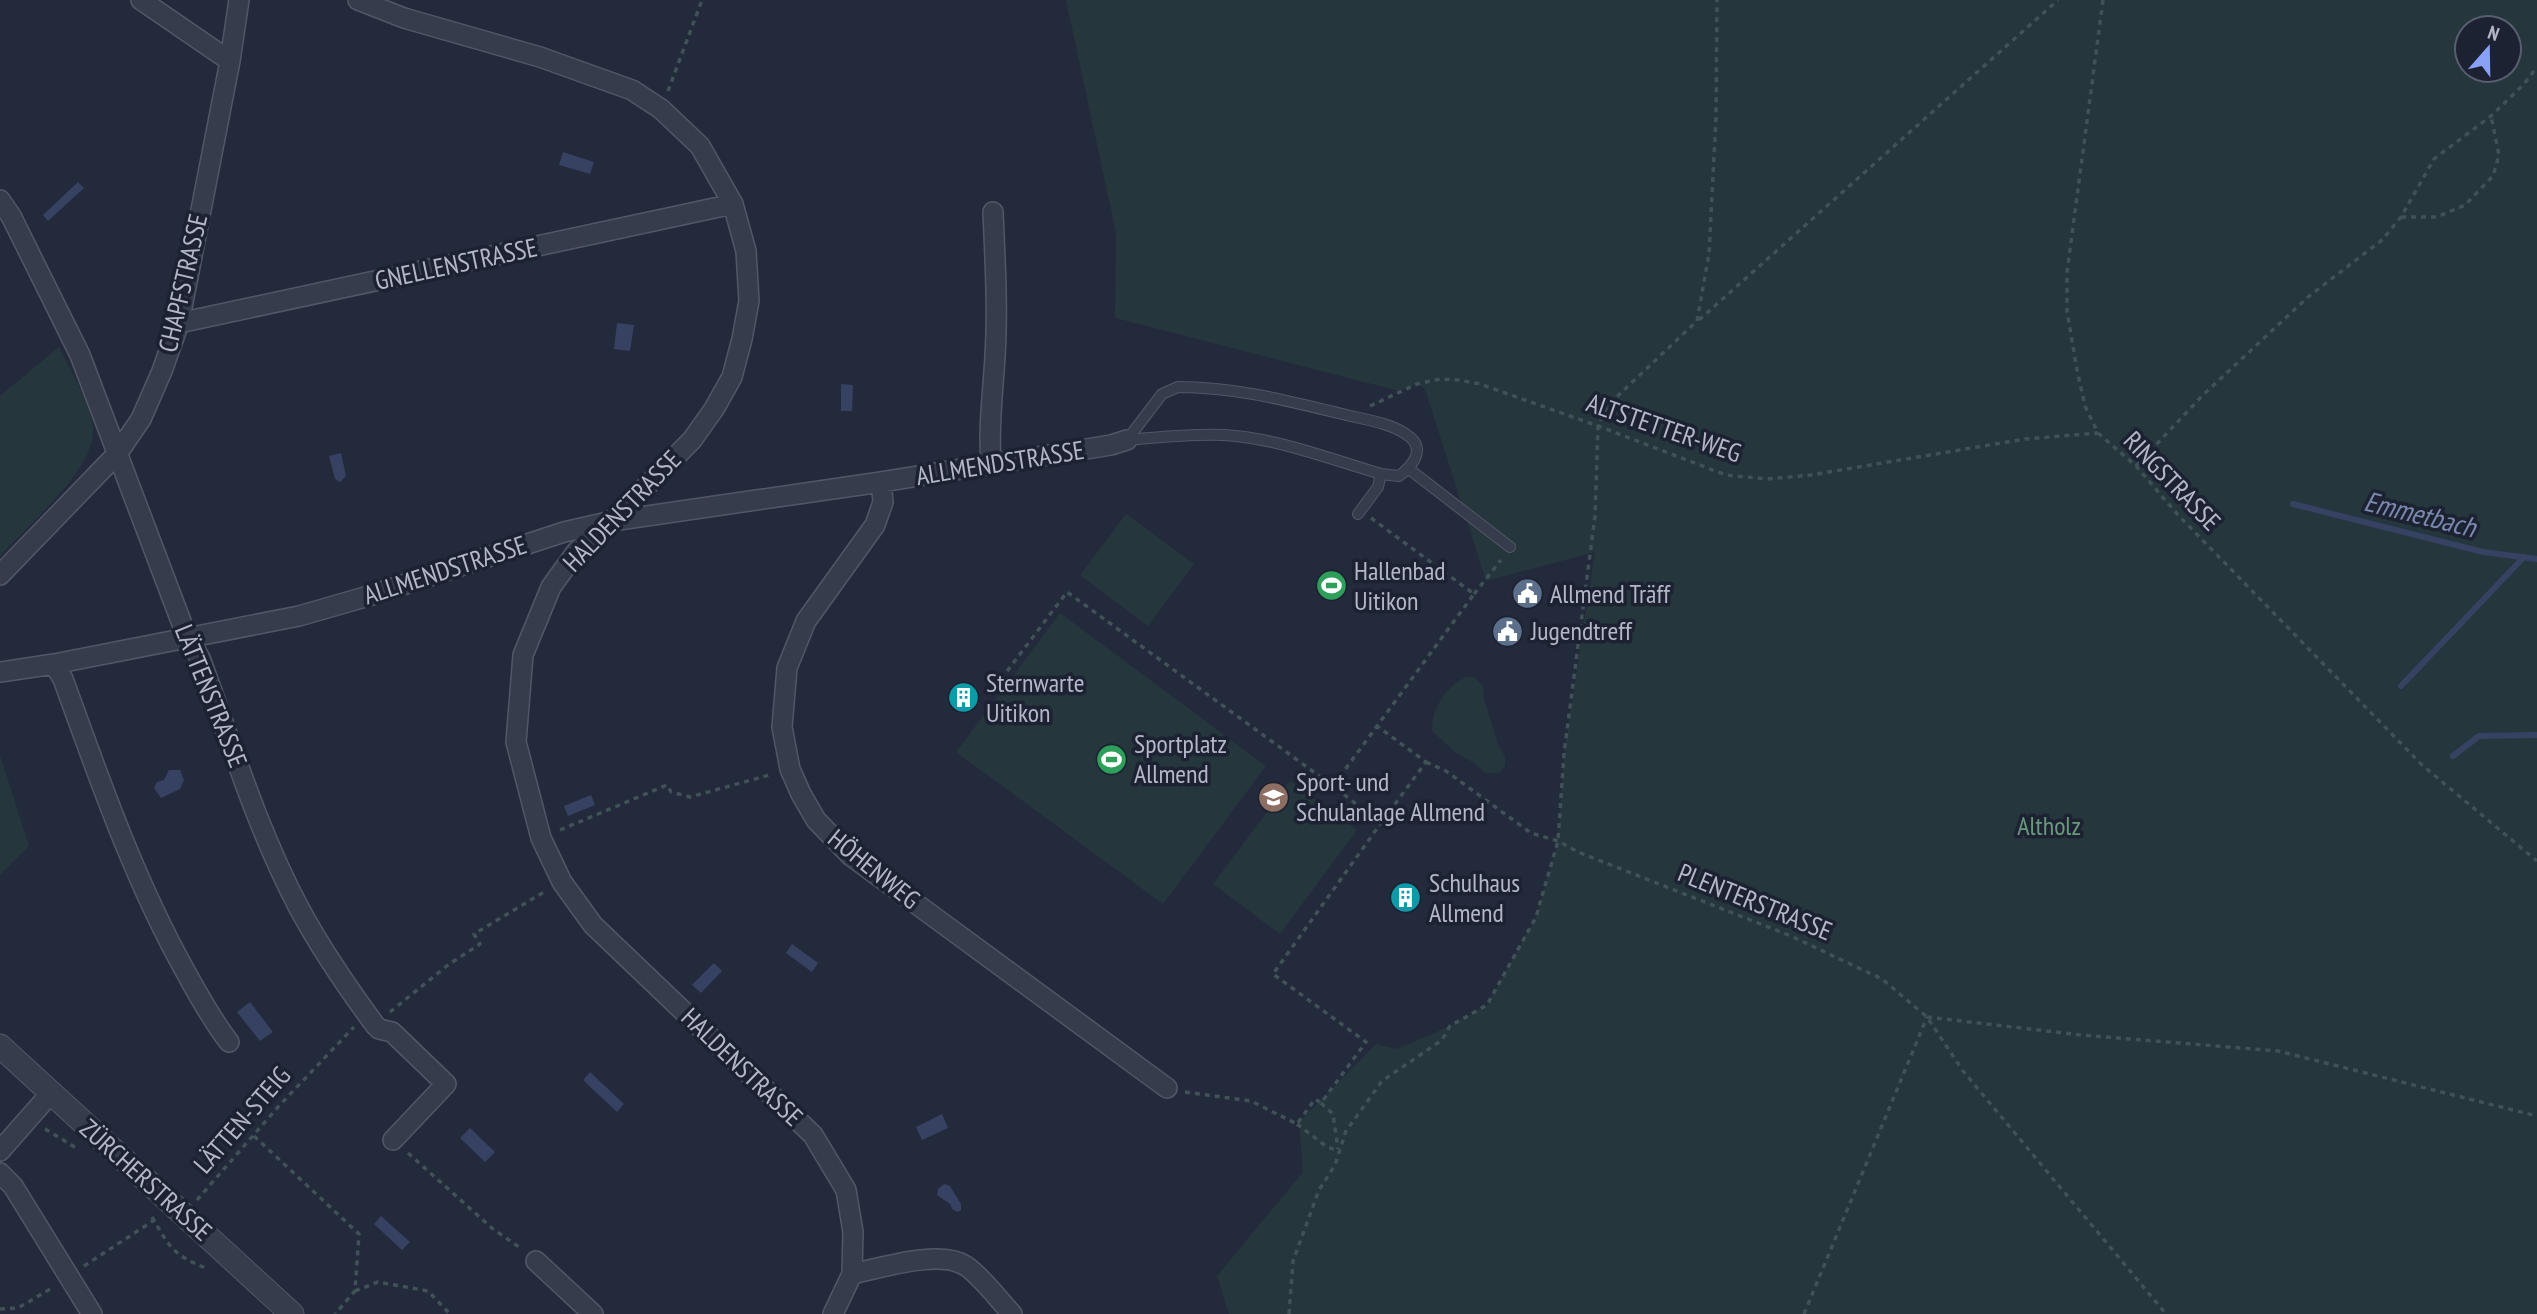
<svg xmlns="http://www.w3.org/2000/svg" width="2537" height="1314" viewBox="0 0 2537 1314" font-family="'PT Sans Narrow',sans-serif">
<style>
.green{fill:#25363d;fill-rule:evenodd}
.water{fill:#374263}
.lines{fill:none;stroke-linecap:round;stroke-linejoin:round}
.stream{stroke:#374263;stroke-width:6}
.service-casing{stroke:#525767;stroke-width:12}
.minor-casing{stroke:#525767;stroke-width:22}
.tertiary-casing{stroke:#525767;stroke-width:25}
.path{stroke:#405257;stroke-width:3.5;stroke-dasharray:5 5;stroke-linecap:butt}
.service{stroke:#373c4c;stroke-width:10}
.minor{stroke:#373c4c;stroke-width:19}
.tertiary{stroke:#373c4c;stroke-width:23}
.labels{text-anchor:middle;stroke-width:7;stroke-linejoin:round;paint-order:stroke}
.street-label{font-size:26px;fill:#b3b7c8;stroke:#1c2231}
.poi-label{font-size:26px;fill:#b3b7c8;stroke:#1c2231;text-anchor:start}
.park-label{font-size:26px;fill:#6a987c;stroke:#1c2231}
.water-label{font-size:28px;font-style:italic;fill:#7b89af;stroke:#1c2231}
</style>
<rect width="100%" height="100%" fill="#232a3c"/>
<path class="green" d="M 1066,0 L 2537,0 L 2537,1314 L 1229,1314 L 1217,1276 L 1303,1172 L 1299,1122 L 1376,1044 L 1397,1049 L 1450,1026 L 1487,1005 L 1536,917 L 1558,841 L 1564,753 L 1595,552 L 1486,581 L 1425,389 L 1417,384 L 1399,391 L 1115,318 L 1116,233 ZM 2467,28 L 2509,28 L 2509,70 L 2467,70 Z
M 59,347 C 70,370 90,402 93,427 C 98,466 26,528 0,556 L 0,396 Z
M 1126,514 L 1194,564 L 1148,626 L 1080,575 Z
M 1060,613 L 1266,766 L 1163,904 L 956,752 Z
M 1466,677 L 1474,677 L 1483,686 L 1484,699 L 1498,744 L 1505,757 L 1505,766 L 1499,773 L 1485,773 L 1474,763 L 1456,753 L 1432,731 C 1432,708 1445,687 1466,677 Z
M 0,755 L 29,846 L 0,875 Z
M 1290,781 L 1357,830 L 1280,934 L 1213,884 Z"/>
<path class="water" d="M 563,152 L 594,162 L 590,174 L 559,165 Z
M 78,182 L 84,188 L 48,221 L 43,215 Z
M 617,323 L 634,325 L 630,351 L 614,349 Z
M 841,384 L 853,385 L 852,411 L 841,411 Z
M 341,453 L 346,476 L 340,482 L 335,479 L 329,456 Z
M 169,770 L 180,770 L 184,780 L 180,789 L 161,798 L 154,788 L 157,782 L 164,780 Z
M 591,795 L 595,805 L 568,816 L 564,806 Z
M 792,944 L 818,963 L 812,972 L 786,953 Z
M 714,963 L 722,971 L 701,993 L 692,985 Z
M 250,1002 L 273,1032 L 260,1041 L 237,1012 Z
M 590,1072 L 624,1104 L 617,1112 L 583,1080 Z
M 942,1114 L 948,1128 L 922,1140 L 916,1127 Z
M 470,1128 L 495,1152 L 485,1162 L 460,1138 Z
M 944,1184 L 950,1186 L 961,1204 L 961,1210 L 958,1212 L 953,1210 L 950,1204 L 937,1195 L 938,1189 Z
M 381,1216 L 410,1242 L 402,1250 L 374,1224 Z"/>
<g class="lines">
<path class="stream" d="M 2293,504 L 2483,552 L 2537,559
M 2401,686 L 2524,557
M 2453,756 L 2479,736 L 2537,735"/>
<defs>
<path id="service" d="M 1178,387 C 1234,387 1285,400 1338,413 C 1360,419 1392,422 1410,437 C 1426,451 1411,467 1399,476 L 1381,474 C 1330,459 1277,438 1224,435 C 1192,434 1159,437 1127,440 L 1162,394 Z
M 1409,469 L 1510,547
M 1358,514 L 1378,487 L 1381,474"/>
<path id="minor" d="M 141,0 L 230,61
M 358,0 L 404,18 L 540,57 L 632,90 L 661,109 L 700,146 L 733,204 L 746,251 L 749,301 L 742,339 L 732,377 L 714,409 L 692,440 L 612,521 L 577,551 L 551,587 L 523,655 L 516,742 L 541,838 L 562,882 L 593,925 L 813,1135 L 846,1190 L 853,1232 L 852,1274 L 833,1314
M 0,200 L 11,216 L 80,355 L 187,637 L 200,658 C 231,742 257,829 299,908 C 321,949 347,987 375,1025 L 379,1029 L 392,1032 L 446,1084 L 393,1140
M 179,323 L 733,204
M 991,463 C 988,428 993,392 995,356 C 998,308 995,260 993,212
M 881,482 L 883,502 L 875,525 L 806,621 L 787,668 L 782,727 L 790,769 L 801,794 L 816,820 L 851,856 L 1167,1088
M 0,575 L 117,454 L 141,419 L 162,371 L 179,323 L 230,61 L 239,0
M 54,664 L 63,679 C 99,778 133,877 184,969 C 198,994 211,1019 229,1042
M 0,672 L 54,664 L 299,616 L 372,595 L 564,532 L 612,521 L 881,482 L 1111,445 L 1127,440
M 0,1151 L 51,1093
M 0,1173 L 13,1186 L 92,1314
M 536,1261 L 593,1314
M 852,1274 C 881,1268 940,1249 966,1266 C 982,1277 999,1300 1012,1314"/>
<path id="tertiary" d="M 0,1046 L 292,1314"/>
</defs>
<use href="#service" class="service-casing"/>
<use href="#minor" class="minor-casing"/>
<use href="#tertiary" class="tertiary-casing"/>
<path class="path" d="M 2103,0 L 2067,272 L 2067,311 L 2077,370 L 2085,406 L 2098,433 L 2136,466 L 2178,515 L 2422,765 L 2537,861
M 668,91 L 702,0
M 2401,217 L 2437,217 L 2465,205 L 2493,176 L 2499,155 L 2491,116
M 1699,320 L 2058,0
M 1370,406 L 1417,384 L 1440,379 L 1459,380 L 1480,384 L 1598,426 L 1726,475 L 1767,479 L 1811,475 L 2025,439 L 2098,433
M 2136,466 L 2203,395 L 2308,297 L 2382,240 L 2401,217 L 2434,159 L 2491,116 L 2524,84 L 2537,67
M 1371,518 L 1474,594 L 1333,786 L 1381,823 L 1426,762 L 1377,726
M 1474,594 L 1501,560
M 989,695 L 1067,592 L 1333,786
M 1426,762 L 1446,771 L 1531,833 L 1558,841 L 1578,852 L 1791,936 L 1882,979 L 1927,1017 L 1963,1071 L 2166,1314
M 560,830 L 667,785 L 671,792 L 690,797 L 773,774
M 390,1012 L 448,965 L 480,944 L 474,934 L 544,892
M 1927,1017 L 2081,1035 L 2278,1051 L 2537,1116
M 1185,1092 L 1251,1101 L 1297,1124 L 1315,1099 L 1321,1103 L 1366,1042 L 1273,974 L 1381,823
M 1321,1103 L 1333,1114 L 1338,1149
M 1297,1124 L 1327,1147 L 1339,1151
M 45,1129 L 78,1149
M 254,1136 L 359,1234 L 355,1291 L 335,1314
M 408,1153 L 493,1229 L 522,1249
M 197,1200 L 278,1107 L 354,1027
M 152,1217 C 170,1248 173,1255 208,1269
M 84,1266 L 156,1219
M 355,1291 L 378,1282 L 428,1291 L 450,1314
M 0,1309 L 18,1308 L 52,1288
M 1289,1314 L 1293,1261 L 1319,1190 L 1335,1165 L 1346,1131 L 1382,1081 L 1442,1040 L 1450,1026 L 1487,1005 L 1536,917 L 1558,841 L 1564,753 L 1595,516 L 1598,426 L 1607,406 L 1697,321 L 1709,254 L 1716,117 L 1717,0
M 1804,1314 L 1927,1017"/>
<use href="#service" class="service"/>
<use href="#minor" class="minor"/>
<use href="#tertiary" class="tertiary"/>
</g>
<defs>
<symbol id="stadium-disc" viewBox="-11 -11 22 22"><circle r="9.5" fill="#2e9e5b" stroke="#1c2231"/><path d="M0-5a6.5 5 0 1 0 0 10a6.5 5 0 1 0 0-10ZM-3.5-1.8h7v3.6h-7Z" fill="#fff"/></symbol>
<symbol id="civic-disc" viewBox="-11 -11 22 22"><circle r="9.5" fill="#5c6f8a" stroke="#1c2231"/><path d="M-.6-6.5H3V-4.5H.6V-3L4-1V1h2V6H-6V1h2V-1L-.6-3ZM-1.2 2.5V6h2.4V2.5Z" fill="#fff"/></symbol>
<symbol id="building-disc" viewBox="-11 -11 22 22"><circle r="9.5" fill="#0f9aa8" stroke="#1c2231"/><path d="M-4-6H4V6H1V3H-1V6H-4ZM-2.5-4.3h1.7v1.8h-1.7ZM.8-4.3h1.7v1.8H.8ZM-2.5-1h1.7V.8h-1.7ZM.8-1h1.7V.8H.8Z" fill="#fff"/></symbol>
<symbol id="school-disc" viewBox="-11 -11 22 22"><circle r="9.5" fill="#8d6e63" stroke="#1c2231"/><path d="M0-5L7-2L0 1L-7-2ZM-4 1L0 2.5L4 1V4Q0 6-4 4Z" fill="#fff"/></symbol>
</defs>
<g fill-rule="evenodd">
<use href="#stadium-disc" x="1314" y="568" width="35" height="35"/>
<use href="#civic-disc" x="1510" y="576" width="35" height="35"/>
<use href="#civic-disc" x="1490" y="614" width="35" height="35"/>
<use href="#building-disc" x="946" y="680" width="35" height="35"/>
<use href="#stadium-disc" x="1094" y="742" width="35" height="35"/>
<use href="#school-disc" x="1256" y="780" width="35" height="35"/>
<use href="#building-disc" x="1388" y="880" width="35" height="35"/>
</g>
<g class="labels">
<g class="street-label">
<text transform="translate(456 264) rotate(-12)" y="9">GNELLENSTRASSE</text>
<text transform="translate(183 283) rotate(-77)" y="9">CHAPFSTRASSE</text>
<text transform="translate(1664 428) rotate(19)" y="9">ALTSTETTER-WEG</text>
<text transform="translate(1000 463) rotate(-9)" y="9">ALLMENDSTRASSE</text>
<text transform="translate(2172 481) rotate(46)" y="9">RINGSTRASSE</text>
<text transform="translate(622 511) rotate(-46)" y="9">HALDENSTRASSE</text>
<text transform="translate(445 570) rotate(-18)" y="9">ALLMENDSTRASSE</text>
<text transform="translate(211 696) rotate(68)" y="9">LÄTTENSTRASSE</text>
<text transform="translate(874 869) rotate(39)" y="9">HÖHENWEG</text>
<text transform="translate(1755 902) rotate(22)" y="9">PLENTERSTRASSE</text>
<text transform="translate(742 1067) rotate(44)" y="9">HALDENSTRASSE</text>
<text transform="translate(242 1120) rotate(-49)" y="9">LÄTTEN-STEIG</text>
<text transform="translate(146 1180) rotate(42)" y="9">ZÜRCHERSTRASSE</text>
</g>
<g class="poi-label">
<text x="1354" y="580">Hallenbad<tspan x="1354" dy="30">Uitikon</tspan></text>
<text x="1550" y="603">Allmend Träff</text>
<text x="1531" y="640">Jugendtreff</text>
<text x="986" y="692">Sternwarte<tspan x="986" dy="30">Uitikon</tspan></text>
<text x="1134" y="753">Sportplatz<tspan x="1134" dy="30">Allmend</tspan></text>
<text x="1296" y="791">Sport- und<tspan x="1296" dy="30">Schulanlage Allmend</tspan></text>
<text x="1429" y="892">Schulhaus<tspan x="1429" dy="30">Allmend</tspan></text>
</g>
<g class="park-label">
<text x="2049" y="835">Altholz</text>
</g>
<g class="water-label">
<text transform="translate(2420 514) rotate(14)" y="10">Emmetbach</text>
</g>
</g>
<g transform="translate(2488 49) rotate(20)"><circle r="33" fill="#1c2231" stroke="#585e6d" stroke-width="2"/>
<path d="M0-5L12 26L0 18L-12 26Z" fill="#89a2f6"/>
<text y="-10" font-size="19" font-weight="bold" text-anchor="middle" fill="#b3b7c8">N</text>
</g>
</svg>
